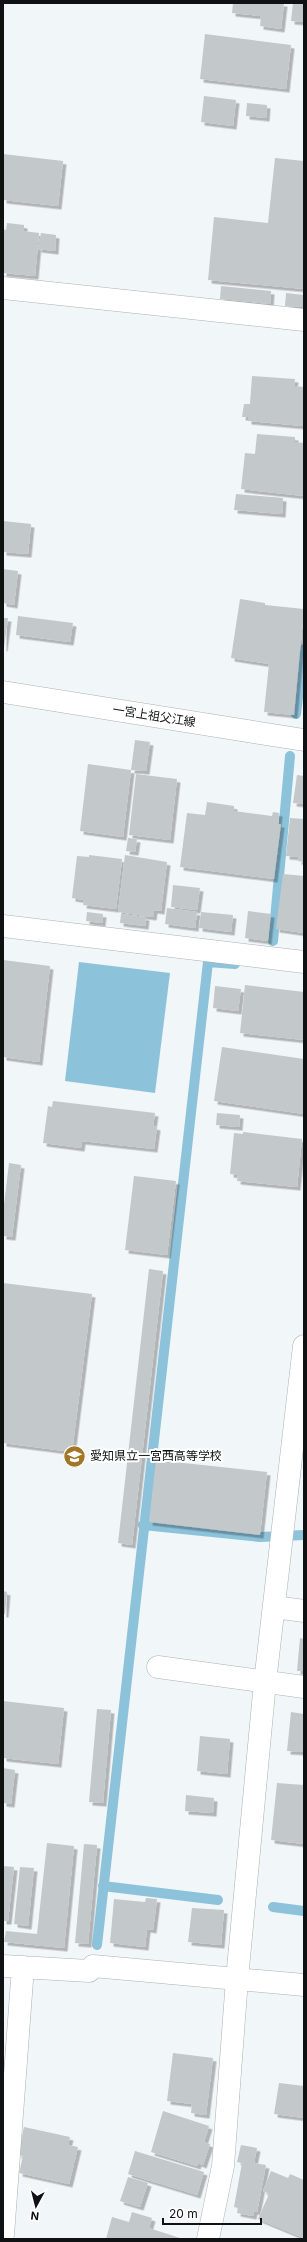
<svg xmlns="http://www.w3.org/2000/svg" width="307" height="2242" viewBox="0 0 307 2242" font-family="Inter,'Noto Sans JP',sans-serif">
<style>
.water{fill:#8dc2db}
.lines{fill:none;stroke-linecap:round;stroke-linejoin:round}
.stream{stroke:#8dc2db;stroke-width:10}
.building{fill:#c3c8ca;filter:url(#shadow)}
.minor-casing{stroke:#acb1b3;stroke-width:23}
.secondary-casing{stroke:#acb1b3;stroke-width:23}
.minor{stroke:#fff;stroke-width:22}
.secondary{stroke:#fff;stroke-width:22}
.labels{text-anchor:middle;stroke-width:4;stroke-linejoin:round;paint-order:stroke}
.street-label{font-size:12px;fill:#0f1112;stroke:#fff}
.poi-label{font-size:12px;fill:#0f1112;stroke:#fff;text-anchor:start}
</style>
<defs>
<filter id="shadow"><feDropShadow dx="3.5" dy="3.5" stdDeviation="0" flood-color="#0004"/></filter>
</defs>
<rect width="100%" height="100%" fill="#f1f6f8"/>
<path class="water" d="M 79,962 L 170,973 L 155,1093 L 65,1081 Z"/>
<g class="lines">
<path class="stream" d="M 296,714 L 304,649
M 273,941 L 290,756
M 143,1525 L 260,1537 L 304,1535
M 103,1886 L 218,1900
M 273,1907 L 304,1911
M 97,1945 L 208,962 L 235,964"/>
</g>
<path class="building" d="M 233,3 L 284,3 L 281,29 L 260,26 L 261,16 L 232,13 Z
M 293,3 L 304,3 L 304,22 L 291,21 Z
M 205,34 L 291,45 L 286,89 L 200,79 Z
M 204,96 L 236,100 L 233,126 L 201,122 Z
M 247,103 L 267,105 L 266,118 L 246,116 Z
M 3,154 L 63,161 L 58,206 L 3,200 Z
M 275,158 L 304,161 L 304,289 L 208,280 L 214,217 L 268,223 Z
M 7,223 L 24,225 L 24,231 L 39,233 L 35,276 L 3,273 L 3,229 L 6,230 Z
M 41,233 L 56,235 L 55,251 L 38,249 Z
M 221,286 L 271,291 L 270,304 L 220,299 Z
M 286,293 L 304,295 L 304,307 L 285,306 Z
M 252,376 L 295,379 L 294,386 L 304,387 L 303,426 L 248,421 L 248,417 L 242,417 L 244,404 L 250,404 Z
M 257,434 L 295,437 L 295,442 L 304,443 L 304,496 L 241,489 L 245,453 L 255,454 Z
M 236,494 L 283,498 L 282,514 L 234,510 Z
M 3,521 L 31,524 L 28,554 L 3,552 Z
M 3,569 L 18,571 L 14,605 L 3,603 Z
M 240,599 L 265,603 L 265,605 L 304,609 L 294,715 L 264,712 L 269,664 L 231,658 Z
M 18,616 L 73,623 L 70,642 L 16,635 Z
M 3,618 L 8,618 L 4,648 L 3,648 Z
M 135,740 L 150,742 L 146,771 L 131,770 Z
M 88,764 L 131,770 L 123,837 L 80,831 Z
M 136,774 L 177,779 L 170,840 L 129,835 Z
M 297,775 L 304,776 L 304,804 L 293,803 Z
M 207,802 L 234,806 L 234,811 L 272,816 L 273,812 L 279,813 L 278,824 L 281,824 L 274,879 L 180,867 L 187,813 L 205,815 Z
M 290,818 L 304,819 L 304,862 L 298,861 L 299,857 L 286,856 Z
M 128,838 L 137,839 L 135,852 L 126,851 Z
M 89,855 L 122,859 L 116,909 L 83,905 L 84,900 L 72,898 L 77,856 L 89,857 Z
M 125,855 L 167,862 L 161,911 L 154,910 L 153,917 L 118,912 Z
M 283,874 L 304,876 L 304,933 L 276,929 Z
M 173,885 L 200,888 L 197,910 L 171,907 Z
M 167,908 L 197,912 L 195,928 L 165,924 Z
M 248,911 L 271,914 L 268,941 L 245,938 Z
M 87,912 L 103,914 L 102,923 L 86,921 Z
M 201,912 L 233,915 L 231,932 L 199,928 Z
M 121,914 L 146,917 L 145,926 L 120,923 Z
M 3,960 L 50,966 L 39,1062 L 3,1057 Z
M 245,985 L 304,992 L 304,1040 L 240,1033 Z
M 215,986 L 241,989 L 238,1011 L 213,1008 Z
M 222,1047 L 304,1059 L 304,1114 L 214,1101 Z
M 53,1101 L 155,1113 L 153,1126 L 157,1127 L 154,1149 L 82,1141 L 81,1148 L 43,1143 L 48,1106 L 52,1107 Z
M 217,1113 L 240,1115 L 239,1127 L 216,1125 Z
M 243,1132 L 302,1139 L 297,1187 L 237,1181 L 238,1175 L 230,1174 L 234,1133 L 243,1134 Z
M 9,1163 L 21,1165 L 12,1237 L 3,1236 L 3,1213 Z
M 134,1176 L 176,1181 L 167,1255 L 125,1250 Z
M 149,1269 L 163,1271 L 132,1545 L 118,1543 Z
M 3,1283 L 92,1294 L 72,1452 L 3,1443 Z
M 156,1460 L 267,1472 L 260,1535 L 149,1522 Z
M 3,1591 L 7,1592 L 5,1614 L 3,1614 Z
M 300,1638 L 304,1639 L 304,1671 L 297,1671 Z
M 3,1701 L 64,1708 L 58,1764 L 3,1758 Z
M 97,1709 L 111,1710 L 103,1803 L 89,1802 Z
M 291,1712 L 304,1714 L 304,1752 L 287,1751 Z
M 200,1736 L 230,1739 L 227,1774 L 197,1771 Z
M 3,1768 L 15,1770 L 11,1804 L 3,1803 Z
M 277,1783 L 304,1785 L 304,1844 L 271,1840 Z
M 186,1795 L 214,1798 L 213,1813 L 185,1811 Z
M 47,1843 L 74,1846 L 64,1948 L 4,1942 L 6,1931 L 37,1934 Z
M 84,1844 L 97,1845 L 88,1944 L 75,1943 Z
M 3,1866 L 14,1867 L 8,1921 L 3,1921 Z
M 20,1867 L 34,1868 L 28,1926 L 14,1924 Z
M 146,1898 L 157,1899 L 153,1930 L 147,1929 L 145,1947 L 110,1943 L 114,1899 L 145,1902 Z
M 192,1908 L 224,1910 L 221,1945 L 188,1942 Z
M 173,2053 L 213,2058 L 206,2115 L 191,2113 L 192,2104 L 167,2101 Z
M 279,2083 L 304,2086 L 304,2118 L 274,2114 Z
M 163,2111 L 209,2126 L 204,2142 L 210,2144 L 203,2165 L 198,2163 L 197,2166 L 151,2152 Z
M 24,2127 L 70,2137 L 68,2145 L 78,2147 L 69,2184 L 19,2173 L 23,2156 L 18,2155 Z
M 241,2145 L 257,2148 L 254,2163 L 266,2165 L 257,2212 L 254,2211 L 253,2216 L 237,2213 L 238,2208 L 234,2207 L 242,2163 L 237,2162 Z
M 135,2151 L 204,2172 L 197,2195 L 128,2174 Z
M 271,2171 L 288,2178 L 290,2174 L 304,2180 L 304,2238 L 258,2219 L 269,2194 L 263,2191 Z
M 128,2177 L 148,2183 L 140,2207 L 120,2201 Z
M 132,2212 L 152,2218 L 149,2228 L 183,2239 L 106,2239 L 112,2217 L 129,2222 Z"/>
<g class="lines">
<defs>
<path id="minor" d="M 3,288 L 304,320
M 3,926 L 304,962
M 274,1607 L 304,1611
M 158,1667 L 304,1687
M 3,1966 L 89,1971 L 93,1966 L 304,1985
M 3,2235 L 23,1967
M 208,2239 L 223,2166 L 237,1979 L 265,1682 L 304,1346"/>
<path id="secondary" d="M 3,692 L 304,740"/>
</defs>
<use href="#minor" class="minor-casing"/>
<use href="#secondary" class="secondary-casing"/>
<use href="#minor" class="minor"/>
<use href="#secondary" class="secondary"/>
</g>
<defs>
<symbol id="school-disc" viewBox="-11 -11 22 22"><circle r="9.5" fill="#a17727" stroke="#fff"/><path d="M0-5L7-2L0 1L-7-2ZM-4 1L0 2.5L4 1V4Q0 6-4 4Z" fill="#fff"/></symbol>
</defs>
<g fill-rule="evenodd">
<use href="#school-disc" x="62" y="1444" width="25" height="25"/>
</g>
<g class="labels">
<g class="street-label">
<text transform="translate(154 716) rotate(9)" y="4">一宮上祖父江線</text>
</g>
<g class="poi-label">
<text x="90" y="1460">愛知県立一宮西高等学校</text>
</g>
</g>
<rect width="307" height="2242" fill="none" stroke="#0f1112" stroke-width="8"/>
<g transform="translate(36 2206) rotate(187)" stroke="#ffffff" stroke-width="3" paint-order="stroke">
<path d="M0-3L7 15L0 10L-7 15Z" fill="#0f1112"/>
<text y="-6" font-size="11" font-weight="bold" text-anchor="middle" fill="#0f1112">N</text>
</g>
<path d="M163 2218v6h98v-6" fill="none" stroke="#0f1112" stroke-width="2"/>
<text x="169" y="2218" font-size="12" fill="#0f1112" stroke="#ffffff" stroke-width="3" paint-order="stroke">20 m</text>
</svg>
